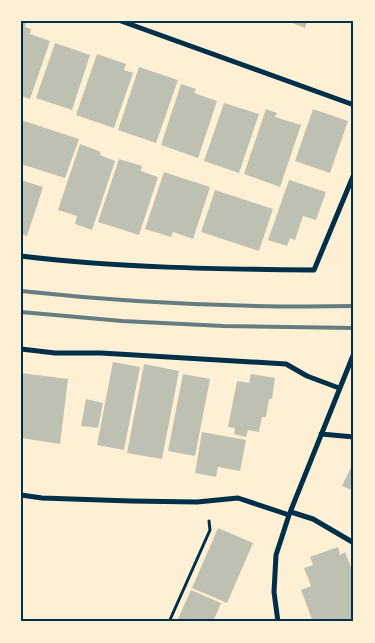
<svg xmlns="http://www.w3.org/2000/svg" width="375" height="643" viewBox="0 0 375 643" font-family="Arial,sans-serif">
<style>
.building{fill:#bec0b2}
.lines{fill:none;stroke-linecap:round;stroke-linejoin:round}
.path{stroke:#003049;stroke-width:3}
.minor{stroke:#003049;stroke-width:5}
.rail{stroke:#657d81;stroke-width:4}
.neatline{fill:none;stroke:#003049;stroke-width:2}
</style>
<rect width="100%" height="100%" fill="#fdf0d5"/>
<path class="building" d="M 21,21 L 26,22 L 25,27 L 31,29 L 30,34 L 50,41 L 30,99 L 21,96 Z
M 287,21 L 307,21 L 305,28 Z
M 55,43 L 90,55 L 72,110 L 36,98 Z
M 97,54 L 126,64 L 124,70 L 133,73 L 114,128 L 76,115 Z
M 139,67 L 178,80 L 156,143 L 118,130 Z
M 181,84 L 196,89 L 194,93 L 217,101 L 198,158 L 161,145 Z
M 224,103 L 259,114 L 239,173 L 204,161 Z
M 266,109 L 277,113 L 275,117 L 301,125 L 280,187 L 244,174 Z
M 313,109 L 348,121 L 330,173 L 295,161 Z
M 21,120 L 79,139 L 65,178 L 21,164 Z
M 80,144 L 101,152 L 100,155 L 115,161 L 92,230 L 75,224 L 77,216 L 58,210 Z
M 119,159 L 142,166 L 141,171 L 158,177 L 139,235 L 98,222 Z
M 164,172 L 210,187 L 193,239 L 173,232 L 171,237 L 145,229 Z
M 21,180 L 43,187 L 27,236 L 21,234 Z
M 289,180 L 326,192 L 316,220 L 303,216 L 295,240 L 290,238 L 287,246 L 268,240 Z
M 215,190 L 273,209 L 259,251 L 201,232 Z
M 113,362 L 140,367 L 124,450 L 97,445 Z
M 144,364 L 179,371 L 162,459 L 127,453 Z
M 21,373 L 68,379 L 60,444 L 21,438 Z
M 183,374 L 210,379 L 195,456 L 168,451 Z
M 251,374 L 275,378 L 272,399 L 269,399 L 266,417 L 262,417 L 259,432 L 248,430 L 246,437 L 234,434 L 235,428 L 228,427 L 237,381 L 249,383 Z
M 86,399 L 103,403 L 98,428 L 81,426 Z
M 202,432 L 246,440 L 240,471 L 218,467 L 216,477 L 195,473 Z
M 354,461 L 354,491 L 342,486 Z
M 218,528 L 253,543 L 227,603 L 192,588 Z
M 338,547 L 340,555 L 345,552 L 354,575 L 354,622 L 313,622 L 301,590 L 311,586 L 304,568 L 313,565 L 310,557 Z
M 191,590 L 221,603 L 213,622 L 177,621 Z"/>
<g class="lines">
<path class="path" d="M 169,622 L 210,530 L 209,521"/>
<path class="minor" d="M 121,21 L 354,105
M 21,256 C 118,268 216,269 314,270 L 354,174
M 21,349 L 55,353 L 101,353 L 286,364 L 307,376 L 339,388
M 321,434 L 354,437
M 21,495 L 42,498 L 131,501 L 197,502 L 238,498 L 289,515
M 291,512 L 313,519 L 354,543
M 278,622 L 274,592 L 276,555 L 289,515 L 354,353"/>
<path class="rail" d="M 21,291 C 131,303 243,308 354,306
M 21,312 L 122,321 L 223,326 L 354,328"/>
</g>
<rect width="375" height="643" fill="none" stroke="#fdf0d5" stroke-width="45"/>
<rect x="22" y="22" width="330" height="598" class="neatline"/>
</svg>
